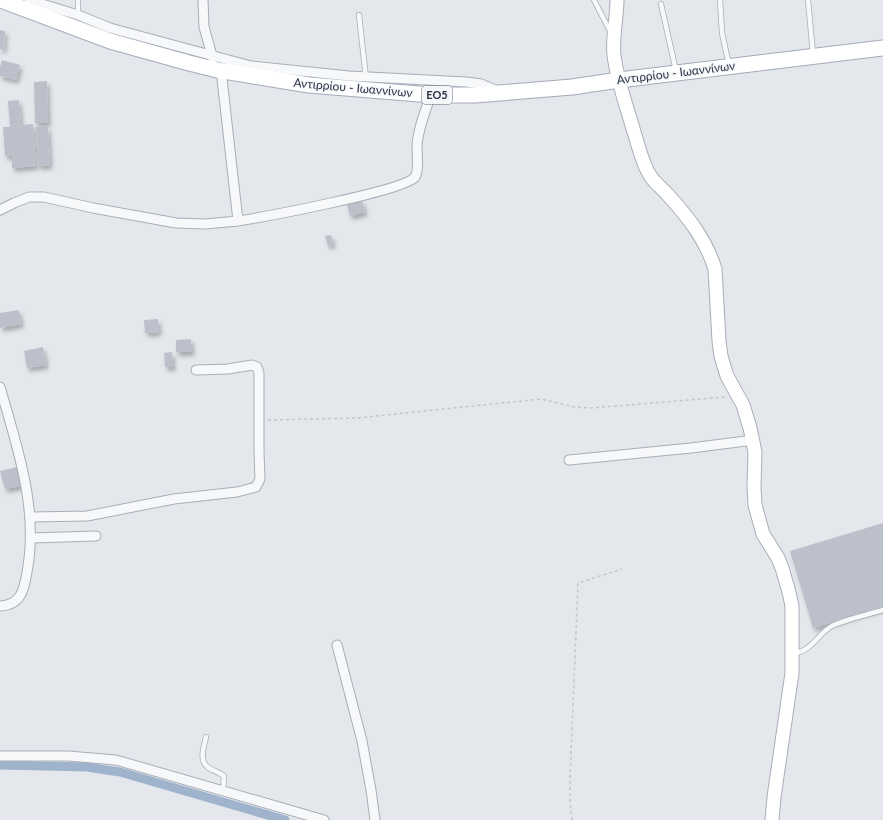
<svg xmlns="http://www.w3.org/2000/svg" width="883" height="820" viewBox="0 0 883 820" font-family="Lato,sans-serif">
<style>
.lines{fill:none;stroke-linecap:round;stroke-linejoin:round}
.canal{stroke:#9fb4cc;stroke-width:9}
.building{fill:#bbc0ca;filter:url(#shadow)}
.lane-casing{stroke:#a9aeb7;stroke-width:6}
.street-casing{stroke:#a9aeb7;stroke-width:11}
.secondary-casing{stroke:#a9aeb7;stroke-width:15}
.primary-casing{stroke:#a3abb8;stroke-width:17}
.path{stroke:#c2c5cb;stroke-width:1.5;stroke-dasharray:3 3;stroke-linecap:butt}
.lane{stroke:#f7f8fa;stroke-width:4.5}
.street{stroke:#f7f8fa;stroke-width:9}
.secondary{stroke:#fff;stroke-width:13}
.primary{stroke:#fff;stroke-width:15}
.labels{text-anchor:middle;stroke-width:3;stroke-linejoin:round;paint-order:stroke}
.shield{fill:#f4f6f9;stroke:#676e7b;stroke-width:1}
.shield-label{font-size:11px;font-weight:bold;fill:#2b3445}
.street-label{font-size:12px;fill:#2b3445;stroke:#f4f6f9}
</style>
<defs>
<filter id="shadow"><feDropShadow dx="2.5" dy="4" stdDeviation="2" flood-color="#0004"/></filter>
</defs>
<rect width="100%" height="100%" fill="#e4e7ec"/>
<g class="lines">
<path class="canal" d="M 0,765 L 87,767 L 120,772 L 285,820"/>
</g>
<path class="building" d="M 0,30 L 5,31 L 4,49 L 0,49 Z
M 2,60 L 20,65 L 16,80 L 0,76 L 0,67 Z
M 47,81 L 48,123 L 35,123 L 34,82 Z
M 19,100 L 21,125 L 33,124 L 36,166 L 12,168 L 12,156 L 5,156 L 3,127 L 10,127 L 8,101 Z
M 36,127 L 48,127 L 50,165 L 38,166 Z
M 362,200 L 365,212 L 350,216 L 347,205 Z
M 331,235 L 333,244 L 328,246 L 325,236 Z
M 19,310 L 21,324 L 0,328 L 0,313 Z
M 158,319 L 159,332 L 145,333 L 144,320 Z
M 191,339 L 192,352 L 176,352 L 176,340 Z
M 43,347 L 46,365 L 27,368 L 24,351 Z
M 172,352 L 173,367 L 165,367 L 164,353 Z
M 17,467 L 21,486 L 5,489 L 0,471 Z
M 883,523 L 883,607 L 813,628 L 790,551 Z"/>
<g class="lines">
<defs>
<path id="lane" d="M 594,0 L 610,31
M 720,0 L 722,33 L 729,65
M 808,0 L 813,54
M 661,4 L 676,71
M 78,15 L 78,0
M 359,15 L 366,78
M 794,654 C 815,649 818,632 834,625 C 850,618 867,615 883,610
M 206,737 C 204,747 198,761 209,768 C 214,771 219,772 224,776 L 223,790"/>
<path id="street" d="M 29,0 L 78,15 L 110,28 L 251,66 L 349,76 L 466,82 L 481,84 L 498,91
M 203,0 L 204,27 L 213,59
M 0,210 L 14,203 L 29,197 L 44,197 L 93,208 L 176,223 L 205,224 L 238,221 L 221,70
M 238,221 C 263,217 404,191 415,177 C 419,172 417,152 417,144 C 419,127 425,111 431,95
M 0,387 C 17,447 39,509 27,572 C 24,590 21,605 0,606
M 569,460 L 691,448 L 754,440
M 31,517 L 87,516 L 174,499 L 237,492 L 256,487 L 260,479 L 259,451 L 259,373 L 257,367 L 252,365 L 228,369 L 196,370
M 31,538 L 96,536
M 337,645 L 362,741 L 371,790 L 375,820
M 0,756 L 68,756 L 116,760 L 324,820"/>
<path id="secondary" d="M 617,0 C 617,18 612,37 614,55 C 617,81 627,107 634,132 C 639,147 642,164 651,177 C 656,184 663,189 668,195 C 689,218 706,240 715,269 L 719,341 L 721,356 L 727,376 L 743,405 L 750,428 L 755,452 L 754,487 L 755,505 L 763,534 L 778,558 L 782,568 L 789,592 L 792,606 L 792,673 L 774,797 L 772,820"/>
<path id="primary" d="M 1,0 L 110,41 L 189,63 L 217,70 L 309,85 L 431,95 L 475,95 L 572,87 L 619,80 L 883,48"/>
</defs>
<use href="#lane" class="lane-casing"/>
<use href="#street" class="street-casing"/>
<use href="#secondary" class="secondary-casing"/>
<use href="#primary" class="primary-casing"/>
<path class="path" d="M 268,420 L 357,418 L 541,399 L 574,407 L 591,408 L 726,397
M 572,820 L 570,803 L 570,778 L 578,583 L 622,569"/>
<use href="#lane" class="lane"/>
<use href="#street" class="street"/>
<use href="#secondary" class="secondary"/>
<use href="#primary" class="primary"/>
</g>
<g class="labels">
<rect class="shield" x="422" y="86" width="30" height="18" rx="3"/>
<g class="shield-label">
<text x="437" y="99">ΕΟ5</text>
</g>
<g class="street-label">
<text transform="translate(676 73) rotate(-7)" y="4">Αντιρρίου - Ιωαννίνων</text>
<text transform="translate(353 88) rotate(5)" y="4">Αντιρρίου - Ιωαννίνων</text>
</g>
</g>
</svg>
